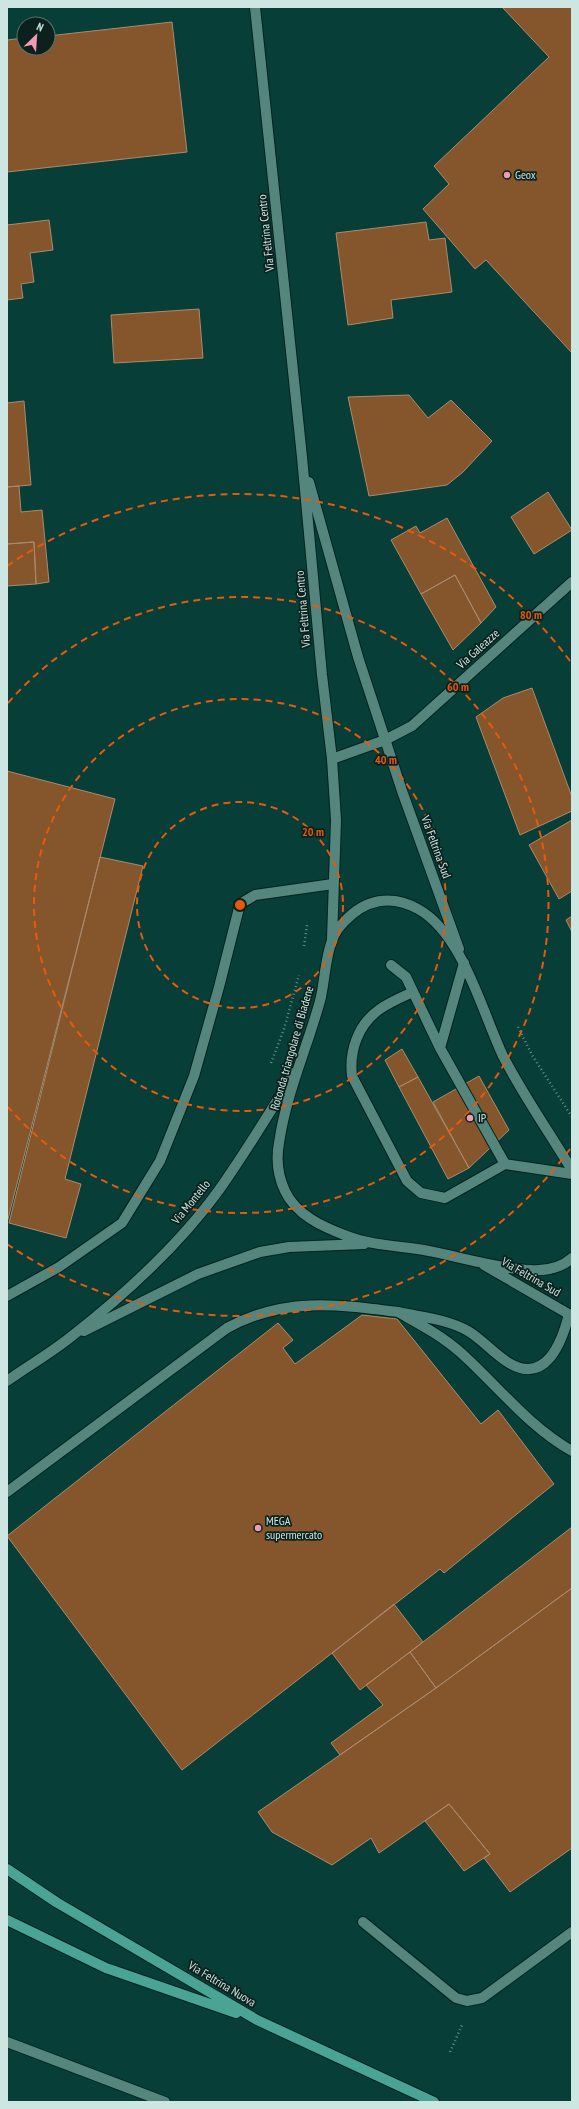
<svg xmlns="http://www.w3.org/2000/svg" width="579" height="2109" viewBox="0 0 579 2109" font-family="'PT Sans Narrow',sans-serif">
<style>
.building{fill:#85562b;stroke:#ab8a6f}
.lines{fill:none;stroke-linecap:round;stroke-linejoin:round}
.lane-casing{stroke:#00231e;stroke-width:12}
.street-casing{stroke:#00231e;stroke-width:12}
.secondary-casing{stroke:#00231e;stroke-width:12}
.primary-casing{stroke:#00231e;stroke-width:12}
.path{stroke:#658e88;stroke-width:2.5;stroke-dasharray:1 3;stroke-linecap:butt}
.lane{stroke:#55867d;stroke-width:10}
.street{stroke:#55867d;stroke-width:10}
.secondary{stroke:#55867d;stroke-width:10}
.primary{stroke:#49a496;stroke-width:10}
.ring{fill:none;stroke:#e8590c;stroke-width:2;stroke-dasharray:7 5}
.poi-dot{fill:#f19ab2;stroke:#0c211d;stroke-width:1.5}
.labels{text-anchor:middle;stroke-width:3.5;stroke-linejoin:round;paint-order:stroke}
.poi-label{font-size:12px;fill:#cde6e1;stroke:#0c211d;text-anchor:start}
.street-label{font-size:12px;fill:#cde6e1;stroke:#0c211d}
.centre{fill:#e8590c;stroke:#0c211d;stroke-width:2}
.ring-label{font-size:12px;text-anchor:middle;font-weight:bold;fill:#e8590c;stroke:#0c211d;stroke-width:3.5;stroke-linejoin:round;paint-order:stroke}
</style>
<rect width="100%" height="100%" fill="#073e37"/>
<path class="building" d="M 502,7 L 572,7 L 572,353 L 486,260 L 475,269 L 423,209 L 449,184 L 434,166 L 549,57 Z
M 172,22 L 187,152 L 7,172 L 7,40 L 24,38 L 24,48 L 48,48 L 48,36 Z
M 49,220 L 53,250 L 30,253 L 34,282 L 21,284 L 23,298 L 7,300 L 7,225 Z
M 426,222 L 429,240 L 445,238 L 452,292 L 391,300 L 393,318 L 348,325 L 336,233 Z
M 199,309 L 203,358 L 114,363 L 111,315 Z
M 409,395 L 428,418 L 451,400 L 492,441 L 463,472 L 447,485 L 369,496 L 348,397 Z
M 24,401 L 31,485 L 7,487 L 7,403 Z
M 19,486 L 21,512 L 42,510 L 49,582 L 36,584 L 34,542 L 7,544 L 7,487 Z
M 548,492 L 572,530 L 534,554 L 511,517 Z
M 447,518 L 496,607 L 481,623 L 455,575 L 421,594 L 391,540 L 416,526 L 420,533 Z
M 34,542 L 36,584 L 7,586 L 7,544 Z
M 455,575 L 481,623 L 453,650 L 421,594 Z
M 532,688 L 572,797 L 572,811 L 520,835 L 476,717 L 503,698 Z
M 7,771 L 115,799 L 7,1223 Z
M 572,820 L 572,891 L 559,899 L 529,845 Z
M 100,857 L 143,866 L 65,1179 L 81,1184 L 66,1238 L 9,1223 Z
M 572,916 L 572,932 L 566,920 Z
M 402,1049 L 418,1077 L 399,1087 L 385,1060 Z
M 479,1076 L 509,1130 L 469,1168 L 433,1102 Z
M 418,1077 L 469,1168 L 448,1179 L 399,1087 Z
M 362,1315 L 397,1319 L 481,1424 L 498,1410 L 554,1484 L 444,1573 L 440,1569 L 182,1770 L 7,1536 L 278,1323 L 293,1340 L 283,1348 L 295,1364 Z
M 572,1527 L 572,1588 L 436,1688 L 410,1652 Z
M 572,1588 L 572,1848 L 510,1892 L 484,1858 L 490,1854 L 449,1804 L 379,1853 L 371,1838 L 332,1865 L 272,1832 L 258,1812 L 436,1688 Z
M 394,1604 L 423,1642 L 360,1690 L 332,1653 Z
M 410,1652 L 436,1688 L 340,1755 L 331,1743 L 383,1705 L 366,1685 Z
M 449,1804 L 490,1854 L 464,1871 L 425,1821 Z"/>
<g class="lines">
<defs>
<path id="lane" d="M 464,963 L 440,1048 L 505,1164 L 572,1174
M 391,965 L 406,977 L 440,1048
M 413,992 C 402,997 390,1002 380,1009 C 358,1024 349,1051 352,1076 L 407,1181 L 421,1193 L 445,1198 L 505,1164
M 7,1296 L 59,1267 L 122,1223 L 160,1161 L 194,1076 L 219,987 L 240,904 L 255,895 L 333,884
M 569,1314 C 562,1342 546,1385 509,1363 C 494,1354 483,1340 468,1331 C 447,1319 421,1317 398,1312 C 419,1324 441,1335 460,1352 C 497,1385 528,1426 572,1451
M 7,1492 L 227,1328 C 284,1297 336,1304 398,1312"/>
<path id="street" d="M 332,759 L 385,740 L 412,726 L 572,582
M 363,1922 L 456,1998 L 467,2001 L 482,1998 L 572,1932
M 7,2042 L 165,2102"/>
<path id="secondary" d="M 255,7 L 302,457 L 322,675 L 332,759 L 336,820 L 332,939
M 309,482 L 358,657 L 402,791 L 459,949
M 572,1170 C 549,1132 523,1095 503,1056 C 482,1012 463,934 418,909 C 391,894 365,899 344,922 C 340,926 335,933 333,938 C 325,956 325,982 320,1001 C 307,1048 286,1094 279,1143 C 276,1159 278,1176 285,1191 C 296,1215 323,1227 347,1236 C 373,1246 402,1246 429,1251 C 460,1257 500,1269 530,1270 C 545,1271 561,1268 572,1258
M 484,1265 L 572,1316
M 84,1331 L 198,1274 L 260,1252 L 289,1247 L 364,1244
M 7,1381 C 28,1366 51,1353 72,1336 C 124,1295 180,1244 219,1190 C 246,1152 270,1112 294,1073"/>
<path id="primary" d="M 7,1869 L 56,1902 L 257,2020 L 434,2102
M 7,1920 L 106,1968 L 236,2013"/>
</defs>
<use href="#lane" class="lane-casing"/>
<use href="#street" class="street-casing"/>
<use href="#secondary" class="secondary-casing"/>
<use href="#primary" class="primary-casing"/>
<path class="path" d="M 304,946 L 307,925
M 518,1027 L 532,1055 L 572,1117
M 271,1063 L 284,1029 L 299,975
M 450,2052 L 463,2023"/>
<use href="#lane" class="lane"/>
<use href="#street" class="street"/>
<use href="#secondary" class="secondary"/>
<use href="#primary" class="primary"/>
</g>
<g class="ring">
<circle cx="240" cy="905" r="103"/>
<circle cx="240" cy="905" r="206"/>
<path d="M8 703A308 308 0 1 1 8 1107"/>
<path d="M570 1149A411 411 0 0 1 7 1244M7 566A411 411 0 0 1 570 661"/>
</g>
<g class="poi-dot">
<circle cx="507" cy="175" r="4"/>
<circle cx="470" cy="1118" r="4"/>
<circle cx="258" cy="1528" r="4"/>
</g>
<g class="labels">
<g class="poi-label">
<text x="515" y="179">Geox</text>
<text x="478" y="1122">IP</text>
<text x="266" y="1525">MEGA<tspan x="266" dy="14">supermercato</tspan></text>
</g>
<g class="street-label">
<text transform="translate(266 233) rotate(-96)" y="4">Via Feltrina Centro</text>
<text transform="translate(303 609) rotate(-95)" y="4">Via Feltrina Centro</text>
<text transform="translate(478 649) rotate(-42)" y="4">Via Galeazze</text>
<text transform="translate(436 847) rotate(70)" y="4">Via Feltrina Sud</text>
<text transform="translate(292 1048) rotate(-74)" y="4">Rotonda triangolare di Biadene</text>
<text transform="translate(191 1202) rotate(-51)" y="4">Via Montello</text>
<text transform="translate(531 1277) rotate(30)" y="4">Via Feltrina Sud</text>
<text transform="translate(222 1984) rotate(31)" y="4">Via Feltrina Nuova</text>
</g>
</g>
<circle cx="240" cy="905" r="6" class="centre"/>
<g class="ring-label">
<text x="531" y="619">80 m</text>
<text x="458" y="691">60 m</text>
<text x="386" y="764">40 m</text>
<text x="313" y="836">20 m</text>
</g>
<rect width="579" height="2109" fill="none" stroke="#cde6e1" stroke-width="16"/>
<g transform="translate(36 36) rotate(25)"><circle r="19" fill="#0c211d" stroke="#59706b"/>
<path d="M0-3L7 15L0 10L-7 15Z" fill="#f19ab2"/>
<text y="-6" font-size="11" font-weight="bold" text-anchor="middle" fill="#cde6e1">N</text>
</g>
</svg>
